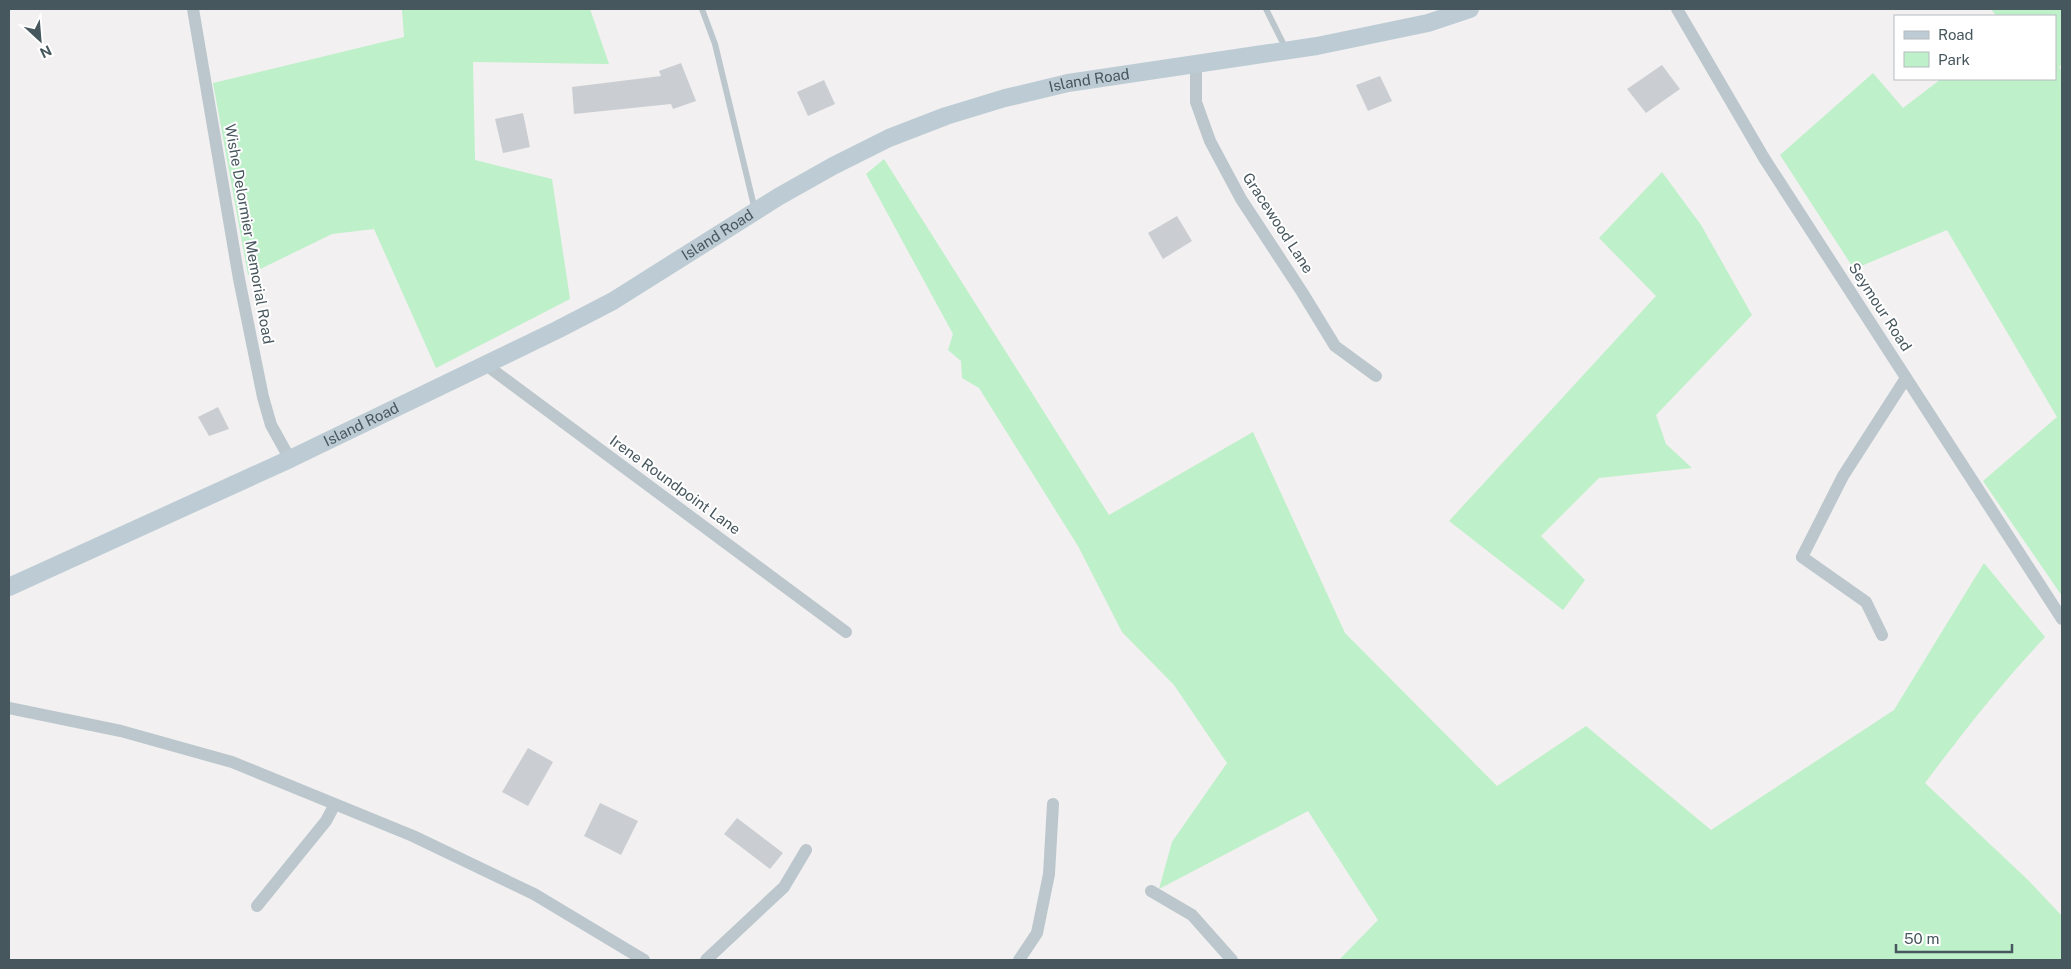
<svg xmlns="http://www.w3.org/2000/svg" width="2071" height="969" viewBox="0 0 2071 969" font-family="'Public Sans',sans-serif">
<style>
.green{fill:#bef0c9}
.building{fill:#caced2}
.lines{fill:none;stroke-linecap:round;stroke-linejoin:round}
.lane{stroke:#bbc7cd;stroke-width:6}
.street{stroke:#bbc7cd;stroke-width:12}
.secondary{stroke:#bdccd4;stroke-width:18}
.labels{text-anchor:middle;stroke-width:4;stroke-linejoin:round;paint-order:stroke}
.street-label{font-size:15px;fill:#47575e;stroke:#fff}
</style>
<rect width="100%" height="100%" fill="#f2f0f0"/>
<path class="green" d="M 402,9 L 590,9 L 609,64 L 473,62 L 475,160 L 552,179 L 570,299 L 436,368 L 374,229 L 332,234 L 248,275 L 213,83 L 404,37 Z
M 1991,9 L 2062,9 L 2062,64 L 2059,67 L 2062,71 L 2062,596 L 1983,481 L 2057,417 L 1947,230 L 1854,269 L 1780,155 L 1873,73 L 1903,108 L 1941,79 L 2055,79 L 2055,16 L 1996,16 Z
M 884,159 L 1109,515 L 1253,432 L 1345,633 L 1497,786 L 1586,726 L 1711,830 L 1894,710 L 1984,563 L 2045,637 C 2002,683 1963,732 1925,783 L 2028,880 L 2062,916 L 2062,960 L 1339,960 L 1378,920 L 1308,811 L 1159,889 L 1172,842 L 1227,763 L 1174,685 L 1122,632 L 1078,546 L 979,388 L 962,378 L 961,361 L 948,350 L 953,334 L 866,174 Z
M 1662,172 L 1701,225 L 1752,315 L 1656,415 L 1666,444 L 1692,468 L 1599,478 L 1541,536 L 1585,580 L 1563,610 L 1449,521 L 1656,296 L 1599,238 Z"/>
<path class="building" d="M 681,63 L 696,101 L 673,109 L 671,104 L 574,114 L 572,87 L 661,76 L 659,71 Z
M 1662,65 L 1680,89 L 1646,113 L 1627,89 Z
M 1380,76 L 1392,101 L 1368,111 L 1356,85 Z
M 824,80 L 835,104 L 808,116 L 797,92 Z
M 523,113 L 530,147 L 503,153 L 495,119 Z
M 1177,216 L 1192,241 L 1163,259 L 1148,233 Z
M 218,407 L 229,429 L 209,436 L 198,417 Z
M 528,748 L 553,762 L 528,806 L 502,792 Z
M 600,803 L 638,821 L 621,855 L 584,836 Z
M 737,818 L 783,853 L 770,869 L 724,834 Z"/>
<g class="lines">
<path class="lane" d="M 702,9 L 715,44 L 755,210
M 1266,9 L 1286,49"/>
<path class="street" d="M 193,9 L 239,279 L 263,397 L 271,425 L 290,459
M 1677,9 L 1764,158 L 2062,619
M 1196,65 L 1196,102 L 1210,141 L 1241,199 L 1302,292 L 1335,346 L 1376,376
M 486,365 L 846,632
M 1882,635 L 1866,602 L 1802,557 L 1843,476 L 1906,378
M 9,708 L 121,731 L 232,762 L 413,836 L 534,894 L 644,960
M 1151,891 L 1192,915 L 1232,960
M 257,906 L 326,821 L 335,804
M 706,960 L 784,887 L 806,850
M 1019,960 L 1037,933 L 1049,874 L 1053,804"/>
<path class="secondary" id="s1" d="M 9,587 L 290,459 L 557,330 L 613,301 L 778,197 L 833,166 L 889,138 L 946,116 L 1005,98 L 1068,83 L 1317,46 L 1428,23 L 1470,9"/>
</g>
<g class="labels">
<g class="street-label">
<text dy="5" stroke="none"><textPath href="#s1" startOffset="1198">Island Road</textPath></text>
<text transform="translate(1278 223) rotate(57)" y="5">Gracewood Lane</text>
<text transform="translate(249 234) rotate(80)" y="5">Wishe Delormier Memorial Road</text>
<text dy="5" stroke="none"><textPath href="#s1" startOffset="792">Island Road</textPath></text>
<text transform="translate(1880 307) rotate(57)" y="5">Seymour Road</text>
<text dy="5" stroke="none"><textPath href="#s1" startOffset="388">Island Road</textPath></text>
<text transform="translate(675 485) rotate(36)" y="5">Irene Roundpoint Lane</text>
</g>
</g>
<rect width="2071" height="969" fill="none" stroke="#47575e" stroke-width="20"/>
<rect x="1894" y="15" width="162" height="65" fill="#ffffff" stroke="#b5bcbf"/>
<rect x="1904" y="31" width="25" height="8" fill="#bdccd4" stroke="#b5bcbf"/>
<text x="1938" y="40" font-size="15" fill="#47575e">Road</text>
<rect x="1904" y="52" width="25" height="15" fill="#bef0c9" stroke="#b5bcbf"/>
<text x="1938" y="65" font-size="15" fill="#47575e">Park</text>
<g transform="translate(40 40) rotate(154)" stroke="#ffffff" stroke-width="4" paint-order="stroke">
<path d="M0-4L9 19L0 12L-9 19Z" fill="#47575e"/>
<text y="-8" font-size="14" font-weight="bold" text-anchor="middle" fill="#47575e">N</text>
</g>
<path d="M1896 944v8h116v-8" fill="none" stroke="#47575e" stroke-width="2.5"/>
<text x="1904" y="944" font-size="15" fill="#47575e" stroke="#ffffff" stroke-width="4" paint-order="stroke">50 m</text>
</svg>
